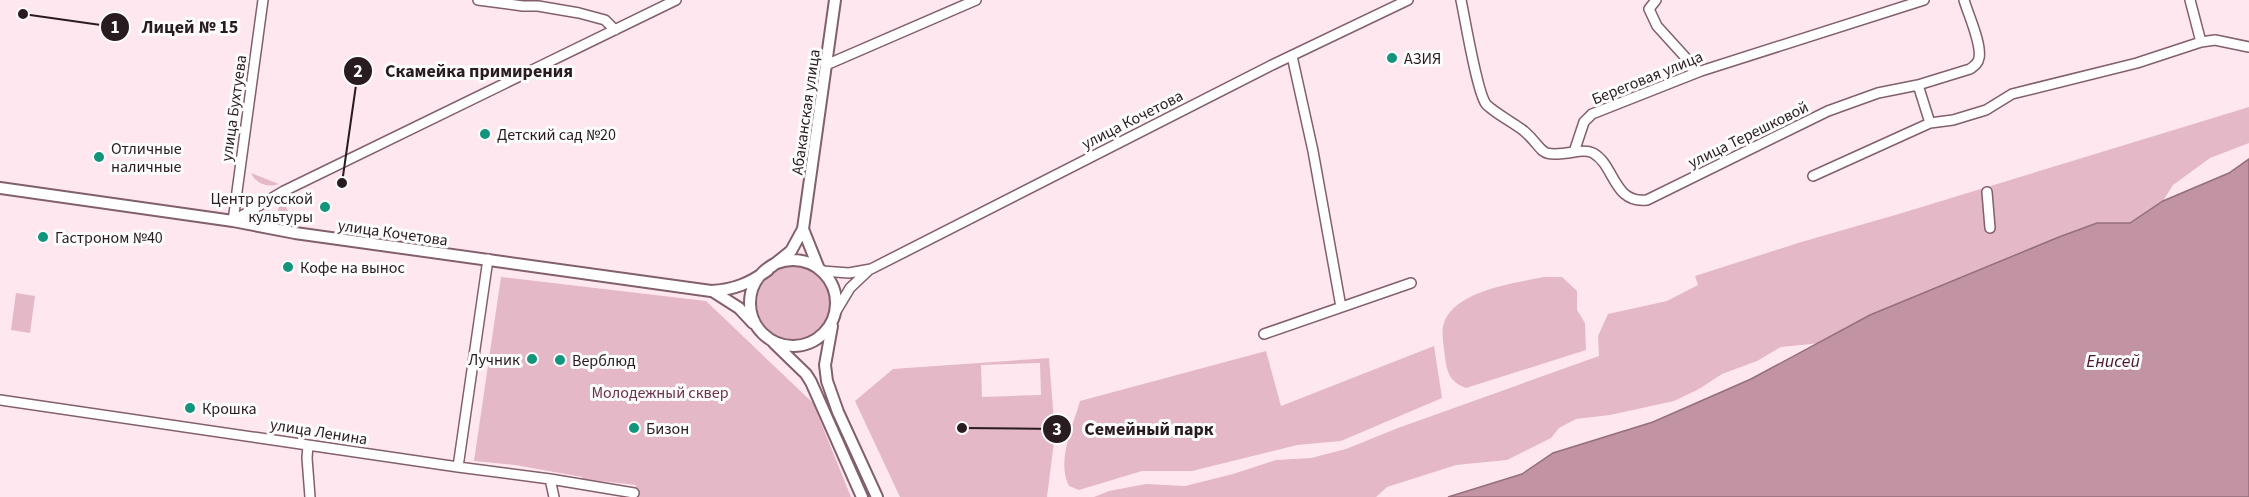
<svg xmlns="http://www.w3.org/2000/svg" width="2249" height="497" viewBox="0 0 2249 497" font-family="'Source Sans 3',sans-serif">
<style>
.green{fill:#e4b8c7;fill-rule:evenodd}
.water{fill:#c293a3;stroke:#946f7c;stroke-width:1.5}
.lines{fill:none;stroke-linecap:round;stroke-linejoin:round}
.minor-casing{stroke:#815f6b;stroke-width:12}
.major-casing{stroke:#815f6b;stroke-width:14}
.minor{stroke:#fff;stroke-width:9}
.major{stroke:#fff;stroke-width:10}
.poi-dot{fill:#13947d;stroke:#fcfcfc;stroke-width:2}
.labels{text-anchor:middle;stroke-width:6;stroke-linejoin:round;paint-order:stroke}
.poi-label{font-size:16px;fill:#291c20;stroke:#fcfcfc;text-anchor:start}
.street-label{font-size:16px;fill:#291c20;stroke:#fcfcfc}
.park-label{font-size:16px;fill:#6e324b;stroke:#fcfcfc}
.water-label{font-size:18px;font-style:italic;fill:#4d142e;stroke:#fcfcfc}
.leader{fill:none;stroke:#291c20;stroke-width:2}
.callout-dot{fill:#291c20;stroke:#fcfcfc;stroke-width:2}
.mark-label{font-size:18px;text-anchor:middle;font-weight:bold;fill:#fff}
.callout-label{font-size:18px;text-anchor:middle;font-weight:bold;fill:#291c20;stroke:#fcfcfc;stroke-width:6;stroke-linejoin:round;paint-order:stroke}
</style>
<rect width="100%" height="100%" fill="#ffe7ef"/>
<path class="green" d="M 2249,107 L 2249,143 L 2210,158 L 2173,185 L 2163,201 L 2130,223 L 2097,223 L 1870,315 L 1821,343 L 1781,347 L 1757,361 L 1722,374 L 1699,389 L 1674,401 L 1610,415 L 1576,419 L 1559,428 L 1551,438 L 1507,460 L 1456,465 L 1387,487 L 1376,497 L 1094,497 L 1109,491 L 1146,484 L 1185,486 L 1233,474 L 1276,460 L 1311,458 L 1346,449 L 1398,428 L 1599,356 L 1598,336 L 1608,314 L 1667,301 L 1698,285 L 1695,276 L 1798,243 L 1902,213 Z
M 251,173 L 279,184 C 268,188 256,184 251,173 Z
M 283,201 L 294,223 C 285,222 278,219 278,209 Z
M757 303a37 37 0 1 1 74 0a37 37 0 1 1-74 0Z
M 501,277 L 706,301 L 813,403 L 851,497 L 634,497 L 636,485 L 582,479 L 582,477 L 515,465 L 474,461 Z
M 1544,277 L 1562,277 L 1577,291 L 1577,310 L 1585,323 L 1586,350 L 1466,388 C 1450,382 1447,373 1445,357 C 1444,346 1440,331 1445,320 C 1459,290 1515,283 1544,277 Z
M 16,293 L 35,296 L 30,333 L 11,330 Z
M 1434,346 L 1442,398 L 1341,441 L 1297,445 L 1192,471 L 1142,471 L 1079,490 L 1069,486 C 1056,461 1073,427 1080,401 L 1266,351 L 1281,406 Z
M 1049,358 L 1055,434 L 1047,497 L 900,497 L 855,401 L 893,369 ZM 1040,363 L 1041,395 L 982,397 L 981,365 Z"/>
<path class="water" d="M 2249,159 L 2249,497 L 1448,497 L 1522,474 L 1553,453 L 1653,422 L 1751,379 L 1870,315 L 2059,237 L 2097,223 L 2130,223 L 2163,201 L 2229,173 Z"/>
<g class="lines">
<defs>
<path id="minor" d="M 478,0 L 523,6 L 538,6 L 579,13 L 605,20 L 615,30
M 1461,0 C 1465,19 1477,92 1486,104 C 1493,112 1514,123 1524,131 C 1547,151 1536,158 1574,152 L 1584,122 L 1592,114 L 1701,71 L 1924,0
M 1656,0 L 1649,9 L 1657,26 L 1686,58 L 1695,73
M 2190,0 L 2201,42
M 1292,56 L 1313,151 L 1341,307
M 826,65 L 976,0
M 1918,85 L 1970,69 C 1974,66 1978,64 1979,58 C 1982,44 1968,14 1964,0
M 1574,152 C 1580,151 1587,150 1593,153 C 1615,165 1613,204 1647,200 L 1828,111 L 1878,93 L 1918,85 L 1930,123
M 1813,176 L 1930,123 L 1953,120 L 1986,110 L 2012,94 L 2137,63 L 2201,42 L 2215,40 L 2249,47
M 1987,192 L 1990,228
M 233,221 L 284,191 L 676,0
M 233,221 L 263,0
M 822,271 L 849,273 L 871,269 L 1272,65 L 1408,0
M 835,313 L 850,288 L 869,270
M 1264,334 L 1411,283
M 0,400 L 458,467 L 550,479 L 634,493
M 308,445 L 307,458 L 310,497
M 458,467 L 488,259
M 550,479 L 554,497"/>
<path id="major" d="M 0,188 L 233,221 L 295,233 L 711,291 C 734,290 750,283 768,270
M 803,229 L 819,269
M750 303a43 43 0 1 1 86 0a43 43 0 1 1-86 0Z
M 771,267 L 791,251 L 803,229 L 835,0
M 714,292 L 739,308 L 753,323
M 832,326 L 825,365 L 827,381 L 838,412 L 877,497
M 774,343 L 806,374 L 811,382 L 862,497"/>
</defs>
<use href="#minor" class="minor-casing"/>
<use href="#major" class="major-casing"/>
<use href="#minor" class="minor"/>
<use href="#major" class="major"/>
</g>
<g class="poi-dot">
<circle cx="1392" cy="58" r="6"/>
<circle cx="485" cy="134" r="6"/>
<circle cx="99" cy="157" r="6"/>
<circle cx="325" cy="207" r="6"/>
<circle cx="43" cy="237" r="6"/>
<circle cx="288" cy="267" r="6"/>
<circle cx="532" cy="359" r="6"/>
<circle cx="560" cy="360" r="6"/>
<circle cx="190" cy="408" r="6"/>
<circle cx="634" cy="428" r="6"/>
</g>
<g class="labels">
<g class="poi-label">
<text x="1404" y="64">АЗИЯ</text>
<text x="497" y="140">Детский сад №20</text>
<text x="111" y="154">Отличные<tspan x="111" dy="18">наличные</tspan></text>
<text x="313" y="204" text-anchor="end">Центр русской<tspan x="313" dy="18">культуры</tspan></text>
<text x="55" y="243">Гастроном №40</text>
<text x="300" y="273">Кофе на вынос</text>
<text x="520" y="365" text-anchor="end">Лучник</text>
<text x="572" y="366">Верблюд</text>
<text x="202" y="414">Крошка</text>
<text x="646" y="434">Бизон</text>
</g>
<g class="street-label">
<text transform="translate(1647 77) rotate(-22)" y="6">Береговая улица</text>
<text transform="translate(233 108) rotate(-82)" y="6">улица Бухтуева</text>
<text transform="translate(805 112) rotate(-82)" y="6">Абаканская улица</text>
<text transform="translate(1132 119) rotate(-27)" y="6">улица Кочетова</text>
<text transform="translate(1748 134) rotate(-26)" y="6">улица Терешковой</text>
<text transform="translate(393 232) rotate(8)" y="6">улица Кочетова</text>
<text transform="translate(319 431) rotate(9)" y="6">улица Ленина</text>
</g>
<g class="park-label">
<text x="660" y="398">Молодежный сквер</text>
</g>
<g class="water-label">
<text x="2113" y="367">Енисей</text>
</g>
</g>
<path class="leader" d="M23 14L115 27M342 183L358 71M962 428L1057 429"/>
<g class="callout-dot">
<circle cx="23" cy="14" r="6"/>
<circle cx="342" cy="183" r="6"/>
<circle cx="962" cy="428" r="6"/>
<circle cx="115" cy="27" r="15"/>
<circle cx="358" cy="71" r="15"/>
<circle cx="1057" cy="429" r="15"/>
</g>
<g class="mark-label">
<text x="115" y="33">1</text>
<text x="358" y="77">2</text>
<text x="1057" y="435">3</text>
</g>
<g class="callout-label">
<text x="190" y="33">Лицей № 15</text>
<text x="479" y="77">Скамейка примирения</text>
<text x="1149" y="435">Семейный парк</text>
</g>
</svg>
